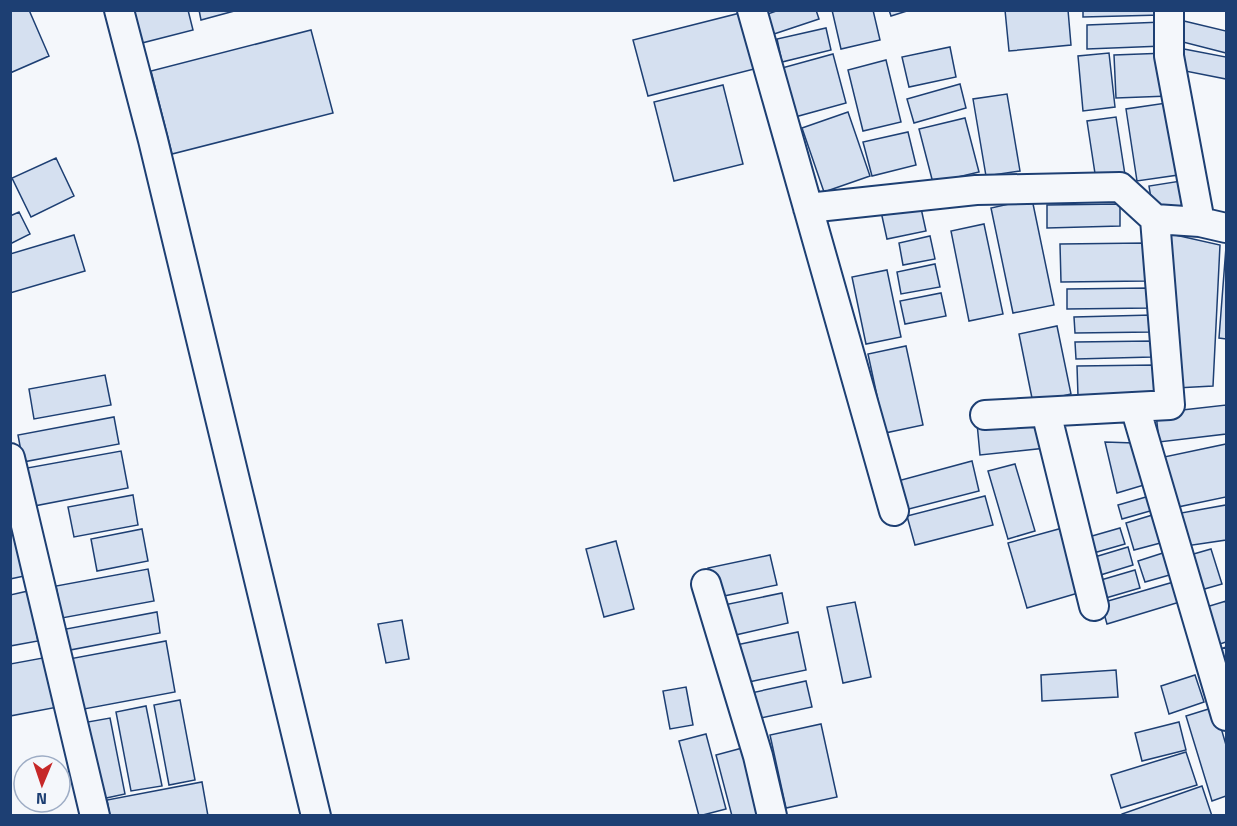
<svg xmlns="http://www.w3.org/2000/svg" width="1237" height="826" viewBox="0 0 1237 826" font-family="'Titillium Web',sans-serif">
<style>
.building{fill:#d5e0f0;stroke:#1d3f73;stroke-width:1.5}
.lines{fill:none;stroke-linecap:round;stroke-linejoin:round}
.street-casing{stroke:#1d3f73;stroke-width:32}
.street{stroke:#f4f7fb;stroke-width:28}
</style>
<rect width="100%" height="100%" fill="#f4f7fb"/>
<path class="building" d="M 10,10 L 29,10 L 49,56 L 10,73 Z
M 129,10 L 188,10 L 193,30 L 138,44 Z
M 199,10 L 238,10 L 201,20 Z
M 779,10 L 816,10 L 819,19 L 768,36 L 762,16 Z
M 832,10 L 873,10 L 880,40 L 841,49 Z
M 889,10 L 910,10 L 891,16 Z
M 1005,10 L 1068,10 L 1071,45 L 1009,51 Z
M 1083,10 L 1161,10 L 1161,15 L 1083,17 Z
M 748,11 L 762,67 L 648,96 L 633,40 Z
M 1184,21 L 1226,31 L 1226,53 L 1179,41 Z
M 1163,22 L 1163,46 L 1087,49 L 1087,25 Z
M 826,28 L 831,50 L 782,62 L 777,39 Z
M 311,30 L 333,113 L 172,154 L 151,71 Z
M 950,47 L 956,77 L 909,87 L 902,57 Z
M 1184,49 L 1226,57 L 1226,79 L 1180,70 Z
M 1109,53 L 1115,107 L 1083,111 L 1078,56 Z
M 1167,53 L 1169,96 L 1116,98 L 1114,55 Z
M 833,54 L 846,103 L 795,117 L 782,68 Z
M 886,60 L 901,122 L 863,131 L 848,70 Z
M 960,84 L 966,108 L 914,123 L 907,99 Z
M 723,85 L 743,164 L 674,181 L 654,102 Z
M 1007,94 L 1020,171 L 986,176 L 973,99 Z
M 1173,102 L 1185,174 L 1137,181 L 1126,109 Z
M 848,112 L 870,176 L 824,192 L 802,128 Z
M 1116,117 L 1125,175 L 1096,180 L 1087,121 Z
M 965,118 L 979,172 L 933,183 L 919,129 Z
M 908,132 L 916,165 L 872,176 L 863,142 Z
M 56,158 L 74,196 L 31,217 L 12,178 Z
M 1187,180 L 1191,205 L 1153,210 L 1149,186 Z
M 919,199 L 926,231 L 887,239 L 880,207 Z
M 1032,199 L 1054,305 L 1013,313 L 991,208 Z
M 1120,204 L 1120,226 L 1047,228 L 1047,205 Z
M 19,212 L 30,234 L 10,244 L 10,216 Z
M 984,224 L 1003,314 L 969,321 L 951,231 Z
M 1162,232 L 1220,245 L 1213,386 L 1176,388 Z
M 74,235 L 85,271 L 10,293 L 10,254 Z
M 930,236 L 935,259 L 903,265 L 899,243 Z
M 1146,243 L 1146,281 L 1061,282 L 1060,244 Z
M 1226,247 L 1226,339 L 1219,338 Z
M 935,264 L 940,287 L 901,294 L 897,272 Z
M 887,270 L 901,337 L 866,344 L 852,277 Z
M 1149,288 L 1150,308 L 1067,309 L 1067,289 Z
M 941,293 L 946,316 L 905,324 L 900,301 Z
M 1152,315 L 1152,332 L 1075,333 L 1074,317 Z
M 1057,326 L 1071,394 L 1033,403 L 1019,334 Z
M 1153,341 L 1152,357 L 1076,359 L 1075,342 Z
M 906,346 L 923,425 L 885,433 L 868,354 Z
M 1156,365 L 1156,395 L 1078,396 L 1077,366 Z
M 105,375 L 111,405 L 34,419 L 29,389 Z
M 1226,405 L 1226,434 L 1159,442 L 1156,413 Z
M 114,417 L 119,444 L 23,462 L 18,435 Z
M 1043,417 L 1046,448 L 980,455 L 977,423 Z
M 1105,442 L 1134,443 L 1144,485 L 1117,493 Z
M 1226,444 L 1226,497 L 1173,508 L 1164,457 Z
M 121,451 L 128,488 L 34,506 L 27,468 Z
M 972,461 L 979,491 L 901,511 L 894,482 Z
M 1015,464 L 1035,531 L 1008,539 L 988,471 Z
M 133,495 L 138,525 L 74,537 L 68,507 Z
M 1153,495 L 1157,509 L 1122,519 L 1118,505 Z
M 985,496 L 993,525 L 915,545 L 907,516 Z
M 1226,505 L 1226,540 L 1186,546 L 1181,513 Z
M 1159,513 L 1168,541 L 1134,550 L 1126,523 Z
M 1066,527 L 1085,591 L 1027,608 L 1008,543 Z
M 1120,528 L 1125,544 L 1090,554 L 1085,538 Z
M 18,529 L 29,575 L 10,579 L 10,530 Z
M 142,529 L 148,561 L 97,571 L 91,539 Z
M 616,541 L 634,609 L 604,617 L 586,549 Z
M 1128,547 L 1133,565 L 1094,577 L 1088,559 Z
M 1211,549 L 1222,584 L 1201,590 L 1190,555 Z
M 1166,552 L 1173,574 L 1145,582 L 1138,561 Z
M 770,555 L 777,585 L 714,598 L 708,568 Z
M 148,569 L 154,601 L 62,618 L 56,586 Z
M 1135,570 L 1140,588 L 1099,600 L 1094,582 Z
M 1177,581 L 1183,601 L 1107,624 L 1101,603 Z
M 28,591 L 38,641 L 10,646 L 10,595 Z
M 782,593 L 788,623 L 731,636 L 724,605 Z
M 1226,601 L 1226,642 L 1214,646 L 1203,608 Z
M 855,602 L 871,677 L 843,683 L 827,607 Z
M 157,612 L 160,633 L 70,650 L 66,629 Z
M 402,620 L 409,659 L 386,663 L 378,624 Z
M 798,632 L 806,670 L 744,683 L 736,645 Z
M 166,641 L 175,692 L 79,710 L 69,659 Z
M 1226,647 L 1226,688 L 1217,650 Z
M 48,657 L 58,707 L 10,716 L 10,664 Z
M 1116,670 L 1118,697 L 1042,701 L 1041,675 Z
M 1195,675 L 1204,702 L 1169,714 L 1161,686 Z
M 806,681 L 812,707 L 756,719 L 751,693 Z
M 686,687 L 693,725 L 670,729 L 663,691 Z
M 180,700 L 195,780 L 169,785 L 154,705 Z
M 146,706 L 162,786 L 131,791 L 116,712 Z
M 1215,707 L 1226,745 L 1226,796 L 1212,801 L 1186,716 Z
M 110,718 L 125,794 L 97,800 L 82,723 Z
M 1179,722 L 1186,750 L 1142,761 L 1135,733 Z
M 821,724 L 837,797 L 786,808 L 770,735 Z
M 706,734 L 726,809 L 699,816 L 679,741 Z
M 746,747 L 761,816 L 732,816 L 716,755 Z
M 1186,752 L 1197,785 L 1121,808 L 1111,775 Z
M 202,782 L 208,816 L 110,816 L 107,800 Z
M 1202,786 L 1212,816 L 1122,816 L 1122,814 Z"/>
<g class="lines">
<defs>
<path id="street" d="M 119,10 L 153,140 L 316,816
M 752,10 L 894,511
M 1169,10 L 1169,56 L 1200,222
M 808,208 L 976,190 L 1120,187 L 1155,219 L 1200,222 L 1226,228
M 1135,407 L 1226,716
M 1046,412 L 1094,606
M 985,415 L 1170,405 L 1155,219
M 10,458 L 95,816
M 706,584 L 758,756 L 772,816"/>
</defs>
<use href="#street" class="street-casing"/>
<use href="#street" class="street"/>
</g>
<rect width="1237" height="826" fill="none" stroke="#1d3f73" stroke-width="24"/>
<g transform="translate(42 784) rotate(182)"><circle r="28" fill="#f4f7fb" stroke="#9eadc5" stroke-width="1.5"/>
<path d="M0-4.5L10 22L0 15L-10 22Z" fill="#c62828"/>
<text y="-9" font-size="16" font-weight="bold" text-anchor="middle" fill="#1d3f73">N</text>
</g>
</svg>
